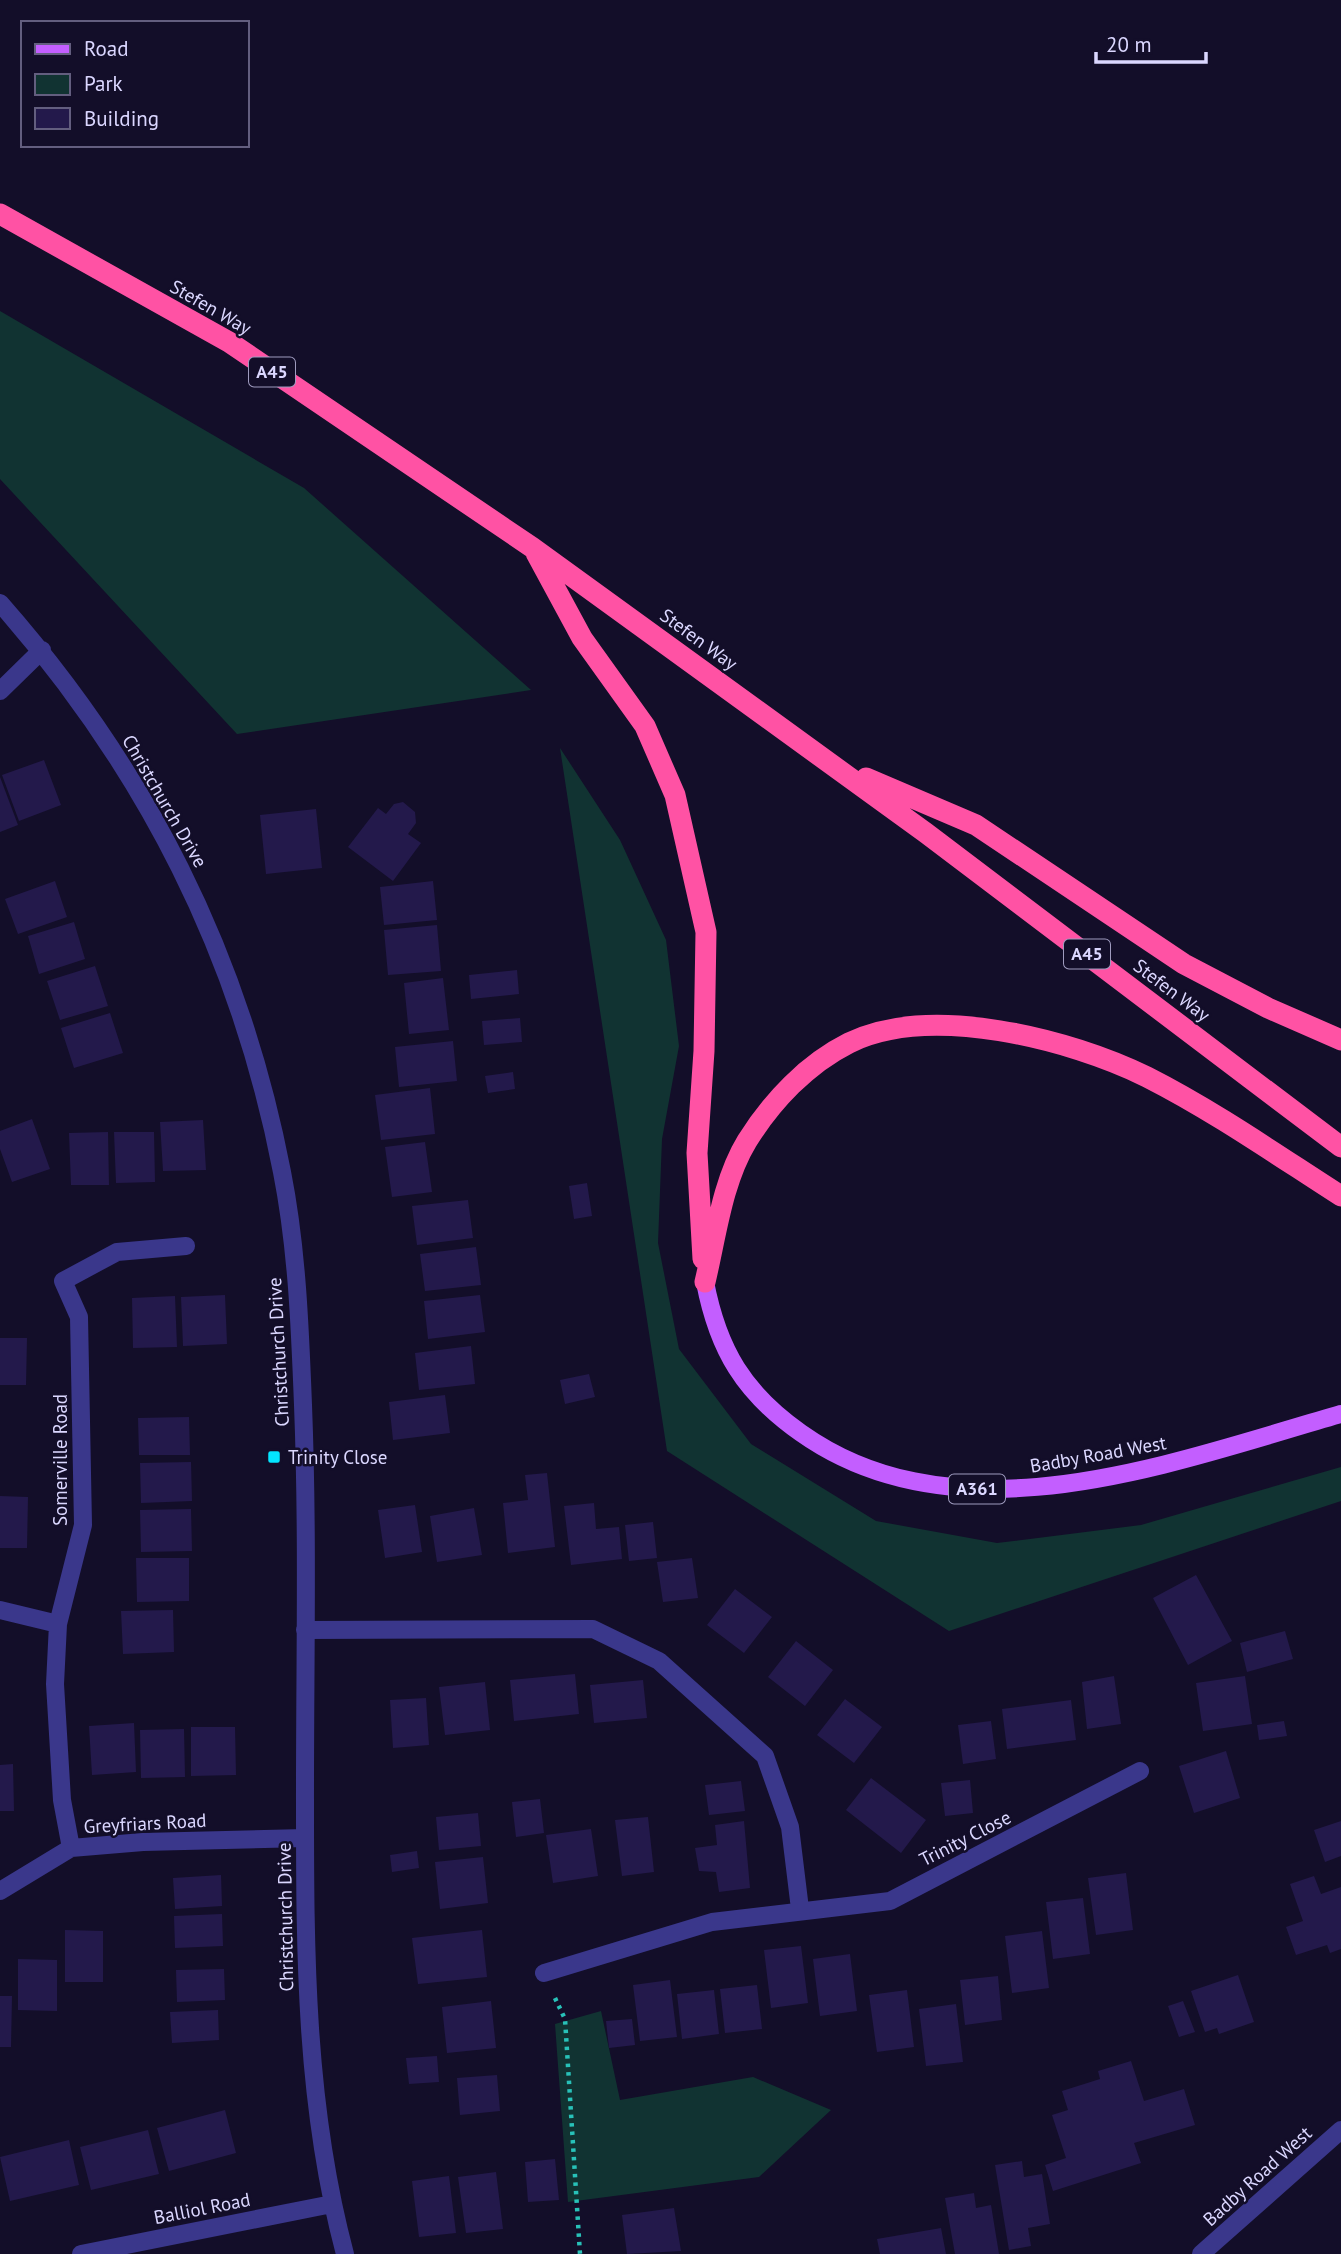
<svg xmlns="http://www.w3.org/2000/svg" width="1341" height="2254" viewBox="0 0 1341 2254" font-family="'PT Sans',sans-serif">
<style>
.green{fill:#113332}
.building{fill:#23194b}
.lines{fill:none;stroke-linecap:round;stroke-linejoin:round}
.path{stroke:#28c1b8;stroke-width:4.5;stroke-dasharray:3.5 5;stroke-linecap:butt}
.minor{stroke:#3a378b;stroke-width:18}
.major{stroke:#c35eff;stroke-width:18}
.highway{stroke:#ff52a4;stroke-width:21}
.poi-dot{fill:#03e5ff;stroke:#130e29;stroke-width:2.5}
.labels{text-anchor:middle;stroke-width:5;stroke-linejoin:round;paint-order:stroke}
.shield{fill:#130e29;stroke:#9f9bbf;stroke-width:2}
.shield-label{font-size:18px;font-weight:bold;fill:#dbd7ff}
.street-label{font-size:19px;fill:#dbd7ff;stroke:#130e29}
.poi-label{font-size:19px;fill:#dbd7ff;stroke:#130e29;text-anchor:start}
</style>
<rect width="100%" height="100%" fill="#130e29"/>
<path class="green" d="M 0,311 L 304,488 L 531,690 L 237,734 L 0,479 Z
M 560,748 L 620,840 L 666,940 L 679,1046 L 662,1139 L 658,1243 L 679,1349 L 751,1444 L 876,1521 L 997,1543 L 1141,1525 L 1341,1467 L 1341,1501 L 949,1631 L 667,1451 Z
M 601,2011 L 620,2100 L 753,2077 L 831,2110 L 759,2177 L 568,2202 L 555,2024 Z"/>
<path class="building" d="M 44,760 L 61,805 L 19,821 L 2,775 Z
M 0,777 L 18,825 L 0,832 Z
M 403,802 L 415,812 L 416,823 L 408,834 L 421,843 L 393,881 L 348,847 L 378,808 L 386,814 L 394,804 Z
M 316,809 L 322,868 L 266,874 L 260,815 Z
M 55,881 L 67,917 L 18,934 L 5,899 Z
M 433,881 L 437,920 L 384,925 L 380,887 Z
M 74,922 L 85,959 L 39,974 L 28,936 Z
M 437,925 L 441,971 L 388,975 L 384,930 Z
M 95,966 L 108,1006 L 60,1020 L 47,981 Z
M 517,970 L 519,994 L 471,999 L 469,975 Z
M 443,978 L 449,1030 L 409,1034 L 404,983 Z
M 110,1013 L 123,1053 L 74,1068 L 61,1028 Z
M 520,1018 L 522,1042 L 484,1045 L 482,1021 Z
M 453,1041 L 457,1081 L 399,1087 L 395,1047 Z
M 513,1072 L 515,1089 L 488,1093 L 485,1076 Z
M 430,1088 L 435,1134 L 381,1140 L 375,1095 Z
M 32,1119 L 50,1169 L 12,1182 L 0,1149 L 0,1131 Z
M 203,1120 L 206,1170 L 163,1171 L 160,1122 Z
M 108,1132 L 109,1185 L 71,1185 L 69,1133 Z
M 114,1132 L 154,1132 L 155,1182 L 116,1183 Z
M 425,1142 L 432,1192 L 392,1197 L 385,1147 Z
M 587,1183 L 592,1216 L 574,1219 L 569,1186 Z
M 468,1200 L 473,1238 L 417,1245 L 412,1206 Z
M 476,1247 L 481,1285 L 425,1291 L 420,1254 Z
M 225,1295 L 227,1344 L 183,1346 L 181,1297 Z
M 480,1295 L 485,1332 L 428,1339 L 424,1301 Z
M 175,1296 L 177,1347 L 133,1348 L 132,1298 Z
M 0,1338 L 27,1338 L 26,1385 L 0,1385 Z
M 471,1346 L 475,1384 L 419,1390 L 415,1353 Z
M 589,1374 L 595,1397 L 565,1404 L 560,1380 Z
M 445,1395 L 450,1433 L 393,1440 L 389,1402 Z
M 189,1417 L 190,1455 L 139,1455 L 138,1418 Z
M 191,1462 L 192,1501 L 141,1503 L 140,1463 Z
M 547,1473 L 555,1547 L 508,1553 L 503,1503 L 528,1500 L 525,1475 Z
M 0,1496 L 28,1497 L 27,1548 L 0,1548 Z
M 594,1503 L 596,1529 L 619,1527 L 622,1559 L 571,1565 L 564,1506 Z
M 415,1505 L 422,1552 L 385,1558 L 378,1510 Z
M 474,1508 L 482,1555 L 437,1562 L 430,1516 Z
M 191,1509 L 192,1551 L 141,1552 L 140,1510 Z
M 653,1522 L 657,1558 L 629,1561 L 625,1525 Z
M 136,1558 L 189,1558 L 189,1601 L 137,1602 Z
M 692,1558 L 698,1598 L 663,1602 L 657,1562 Z
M 1196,1575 L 1232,1641 L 1188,1665 L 1153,1598 Z
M 735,1589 L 772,1617 L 744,1653 L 707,1625 Z
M 173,1610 L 174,1652 L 123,1654 L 121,1611 Z
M 1285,1631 L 1293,1659 L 1247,1672 L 1240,1643 Z
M 796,1641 L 833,1670 L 805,1706 L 768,1677 Z
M 575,1674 L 579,1714 L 514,1721 L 510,1680 Z
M 1114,1676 L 1121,1724 L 1087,1729 L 1082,1682 Z
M 1245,1676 L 1252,1724 L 1203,1731 L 1196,1683 Z
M 643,1680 L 647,1718 L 594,1723 L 590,1685 Z
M 485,1682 L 490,1730 L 445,1735 L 439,1687 Z
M 426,1698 L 429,1745 L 393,1748 L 390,1700 Z
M 845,1699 L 882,1727 L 854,1763 L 817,1735 Z
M 1071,1700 L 1076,1740 L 1007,1749 L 1002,1709 Z
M 991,1721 L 996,1759 L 963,1764 L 958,1725 Z
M 1284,1721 L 1287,1736 L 1259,1740 L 1257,1725 Z
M 134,1723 L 136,1772 L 92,1775 L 89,1726 Z
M 191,1727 L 235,1727 L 236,1775 L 191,1776 Z
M 184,1729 L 185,1777 L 141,1778 L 140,1730 Z
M 1226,1751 L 1240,1798 L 1194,1813 L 1179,1766 Z
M 13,1764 L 14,1811 L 0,1811 L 0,1765 Z
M 871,1778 L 926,1820 L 901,1853 L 846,1810 Z
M 970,1780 L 973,1813 L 945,1816 L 941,1783 Z
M 741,1781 L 745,1811 L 709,1815 L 705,1785 Z
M 540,1799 L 544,1833 L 516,1837 L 512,1802 Z
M 478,1813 L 481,1846 L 439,1850 L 436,1817 Z
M 648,1817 L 654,1872 L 622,1876 L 615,1820 Z
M 744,1821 L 750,1888 L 719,1892 L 716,1872 L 699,1871 L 695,1848 L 717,1845 L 715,1825 Z
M 1341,1821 L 1341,1856 L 1325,1862 L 1314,1830 Z
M 591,1829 L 598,1876 L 553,1883 L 546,1835 Z
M 417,1851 L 419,1868 L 392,1872 L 390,1855 Z
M 483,1857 L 488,1903 L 440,1909 L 435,1862 Z
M 1126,1873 L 1133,1930 L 1096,1935 L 1088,1878 Z
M 221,1875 L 222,1906 L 175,1909 L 173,1878 Z
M 1314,1876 L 1321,1894 L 1341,1887 L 1341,1949 L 1330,1953 L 1327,1945 L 1296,1955 L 1286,1927 L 1303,1921 L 1290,1884 Z
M 1083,1898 L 1090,1954 L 1053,1959 L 1046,1902 Z
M 222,1914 L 223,1946 L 175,1948 L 174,1916 Z
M 65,1930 L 103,1931 L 103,1982 L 65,1982 Z
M 482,1930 L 487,1977 L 418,1984 L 412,1938 Z
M 1042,1931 L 1049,1988 L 1012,1993 L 1005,1936 Z
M 801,1946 L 808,2003 L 771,2008 L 764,1950 Z
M 850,1954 L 857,2011 L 820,2016 L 813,1959 Z
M 18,1959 L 57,1960 L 57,2011 L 18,2010 Z
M 224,1969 L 225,2000 L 177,2002 L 176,1970 Z
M 1238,1975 L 1254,2022 L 1219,2034 L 1217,2028 L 1205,2032 L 1191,1991 Z
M 998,1976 L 1002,2020 L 965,2025 L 960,1980 Z
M 670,1980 L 677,2037 L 640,2041 L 633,1985 Z
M 757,1985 L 762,2029 L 725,2033 L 720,1989 Z
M 714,1990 L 719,2034 L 682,2039 L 677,1994 Z
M 907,1990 L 914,2047 L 877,2052 L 869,1995 Z
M 0,1996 L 12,1996 L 11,2047 L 0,2047 Z
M 491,2001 L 496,2048 L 447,2053 L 442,2007 Z
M 1183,2001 L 1195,2032 L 1179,2037 L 1168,2006 Z
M 956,2004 L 963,2062 L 926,2066 L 919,2009 Z
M 218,2010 L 219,2040 L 172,2043 L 170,2012 Z
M 632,2019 L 635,2045 L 609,2048 L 606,2021 Z
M 437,2056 L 439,2082 L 409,2084 L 406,2058 Z
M 1131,2061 L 1144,2101 L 1184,2089 L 1195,2125 L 1134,2143 L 1141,2163 L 1053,2191 L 1045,2165 L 1066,2158 L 1052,2115 L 1068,2110 L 1062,2091 L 1100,2079 L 1098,2071 Z
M 497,2075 L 500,2111 L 460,2115 L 457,2078 Z
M 225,2110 L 236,2153 L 169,2171 L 157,2128 Z
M 148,2130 L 159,2174 L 91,2190 L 80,2147 Z
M 69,2140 L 79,2185 L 10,2201 L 0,2157 Z
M 555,2159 L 559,2200 L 528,2202 L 525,2162 Z
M 1022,2161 L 1024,2177 L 1042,2174 L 1050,2224 L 1028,2228 L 1031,2246 L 1009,2250 L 995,2165 Z
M 496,2172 L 503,2229 L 466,2233 L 458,2177 Z
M 449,2176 L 456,2233 L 419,2237 L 412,2181 Z
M 974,2193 L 976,2208 L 991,2205 L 999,2254 L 955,2254 L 945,2198 Z
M 674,2208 L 681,2251 L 627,2254 L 622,2215 Z
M 941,2228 L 946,2254 L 880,2254 L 877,2239 Z"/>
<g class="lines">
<path class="path" d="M 555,1998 L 565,2019 L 580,2254"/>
<path class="minor" d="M 0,603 C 146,769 240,954 282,1172 C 297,1248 300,1327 303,1405 C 308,1533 305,1660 305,1788 C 305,1945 304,2101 345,2254
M 0,691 L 42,650
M 0,1610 L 58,1624
M 305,1630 L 593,1629 L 659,1661 L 765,1756 L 790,1827 L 800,1909
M 71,1848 L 62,1800 L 55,1684 L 58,1624 L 83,1525 L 79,1317 L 63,1281 L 117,1252 L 186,1246
M 0,1891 L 71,1848 L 143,1842 L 305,1838
M 544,1973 L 712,1922 L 890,1901 L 1140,1771
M 81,2254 L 332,2204
M 1201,2254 L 1341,2130"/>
<path class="major" d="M 705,1282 C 718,1350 744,1393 801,1433 C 959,1545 1173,1462 1341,1414"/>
<path class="highway" d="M 0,214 L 229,342 L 533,548 L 926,833 L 1341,1147
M 536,553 L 582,638 L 645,726 L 675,795 L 706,932 L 704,1051 L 697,1153 L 703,1259
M 866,778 L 976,825 L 1184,964 L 1268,1008 L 1341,1040
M 705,1282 C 716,1236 722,1182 747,1141 C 772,1101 807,1064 849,1043 C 930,1003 1070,1039 1147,1077 C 1214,1111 1277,1155 1341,1196"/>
</g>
<rect class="poi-dot" x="267" y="1450" width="14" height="14" rx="3.5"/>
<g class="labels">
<g class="shield">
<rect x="249" y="357.5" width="46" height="29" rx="5"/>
<rect x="1064" y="939.5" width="46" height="29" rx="5"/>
<rect x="949" y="1474.5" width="56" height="29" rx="5"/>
</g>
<g class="shield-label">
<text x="272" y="378">A45</text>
<text x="1087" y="960">A45</text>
<text x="977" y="1495">A361</text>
</g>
<g class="street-label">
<text transform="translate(211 307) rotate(30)" y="7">Stefen Way</text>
<text transform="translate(699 639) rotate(36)" y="7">Stefen Way</text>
<text transform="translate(165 801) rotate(60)" y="7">Christchurch Drive</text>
<text transform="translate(1172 990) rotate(37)" y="7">Stefen Way</text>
<text transform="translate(278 1352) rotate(-93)" y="7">Christchurch Drive</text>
<text transform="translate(1098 1454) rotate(-10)" y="7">Badby Road West</text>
<text transform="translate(60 1460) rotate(-90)" y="7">Somerville Road</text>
<text transform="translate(145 1823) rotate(-3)" y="7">Greyfriars Road</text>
<text transform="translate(965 1838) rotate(-27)" y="7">Trinity Close</text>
<text transform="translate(285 1917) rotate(-91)" y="7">Christchurch Drive</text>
<text transform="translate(1257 2176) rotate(-42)" y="7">Badby Road West</text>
<text transform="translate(202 2208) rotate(-11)" y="7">Balliol Road</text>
</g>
<g class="poi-label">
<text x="288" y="1464">Trinity Close</text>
</g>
</g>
<rect x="21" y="21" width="228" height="126" fill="#130e29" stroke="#635e7f" stroke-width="2"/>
<rect x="35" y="44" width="35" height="10" fill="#c35eff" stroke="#635e7f" stroke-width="2"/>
<text x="84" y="56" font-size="21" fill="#dbd7ff">Road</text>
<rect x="35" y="74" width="35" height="21" fill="#113332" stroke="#635e7f" stroke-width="2"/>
<text x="84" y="91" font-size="21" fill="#dbd7ff">Park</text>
<rect x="35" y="108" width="35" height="21" fill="#23194b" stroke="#635e7f" stroke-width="2"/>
<text x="84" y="126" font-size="21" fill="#dbd7ff">Building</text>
<path d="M1096 52v10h110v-10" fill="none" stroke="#dbd7ff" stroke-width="3.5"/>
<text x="1106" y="52" font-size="21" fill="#dbd7ff" stroke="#130e29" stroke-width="5" paint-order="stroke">20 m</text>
</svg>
